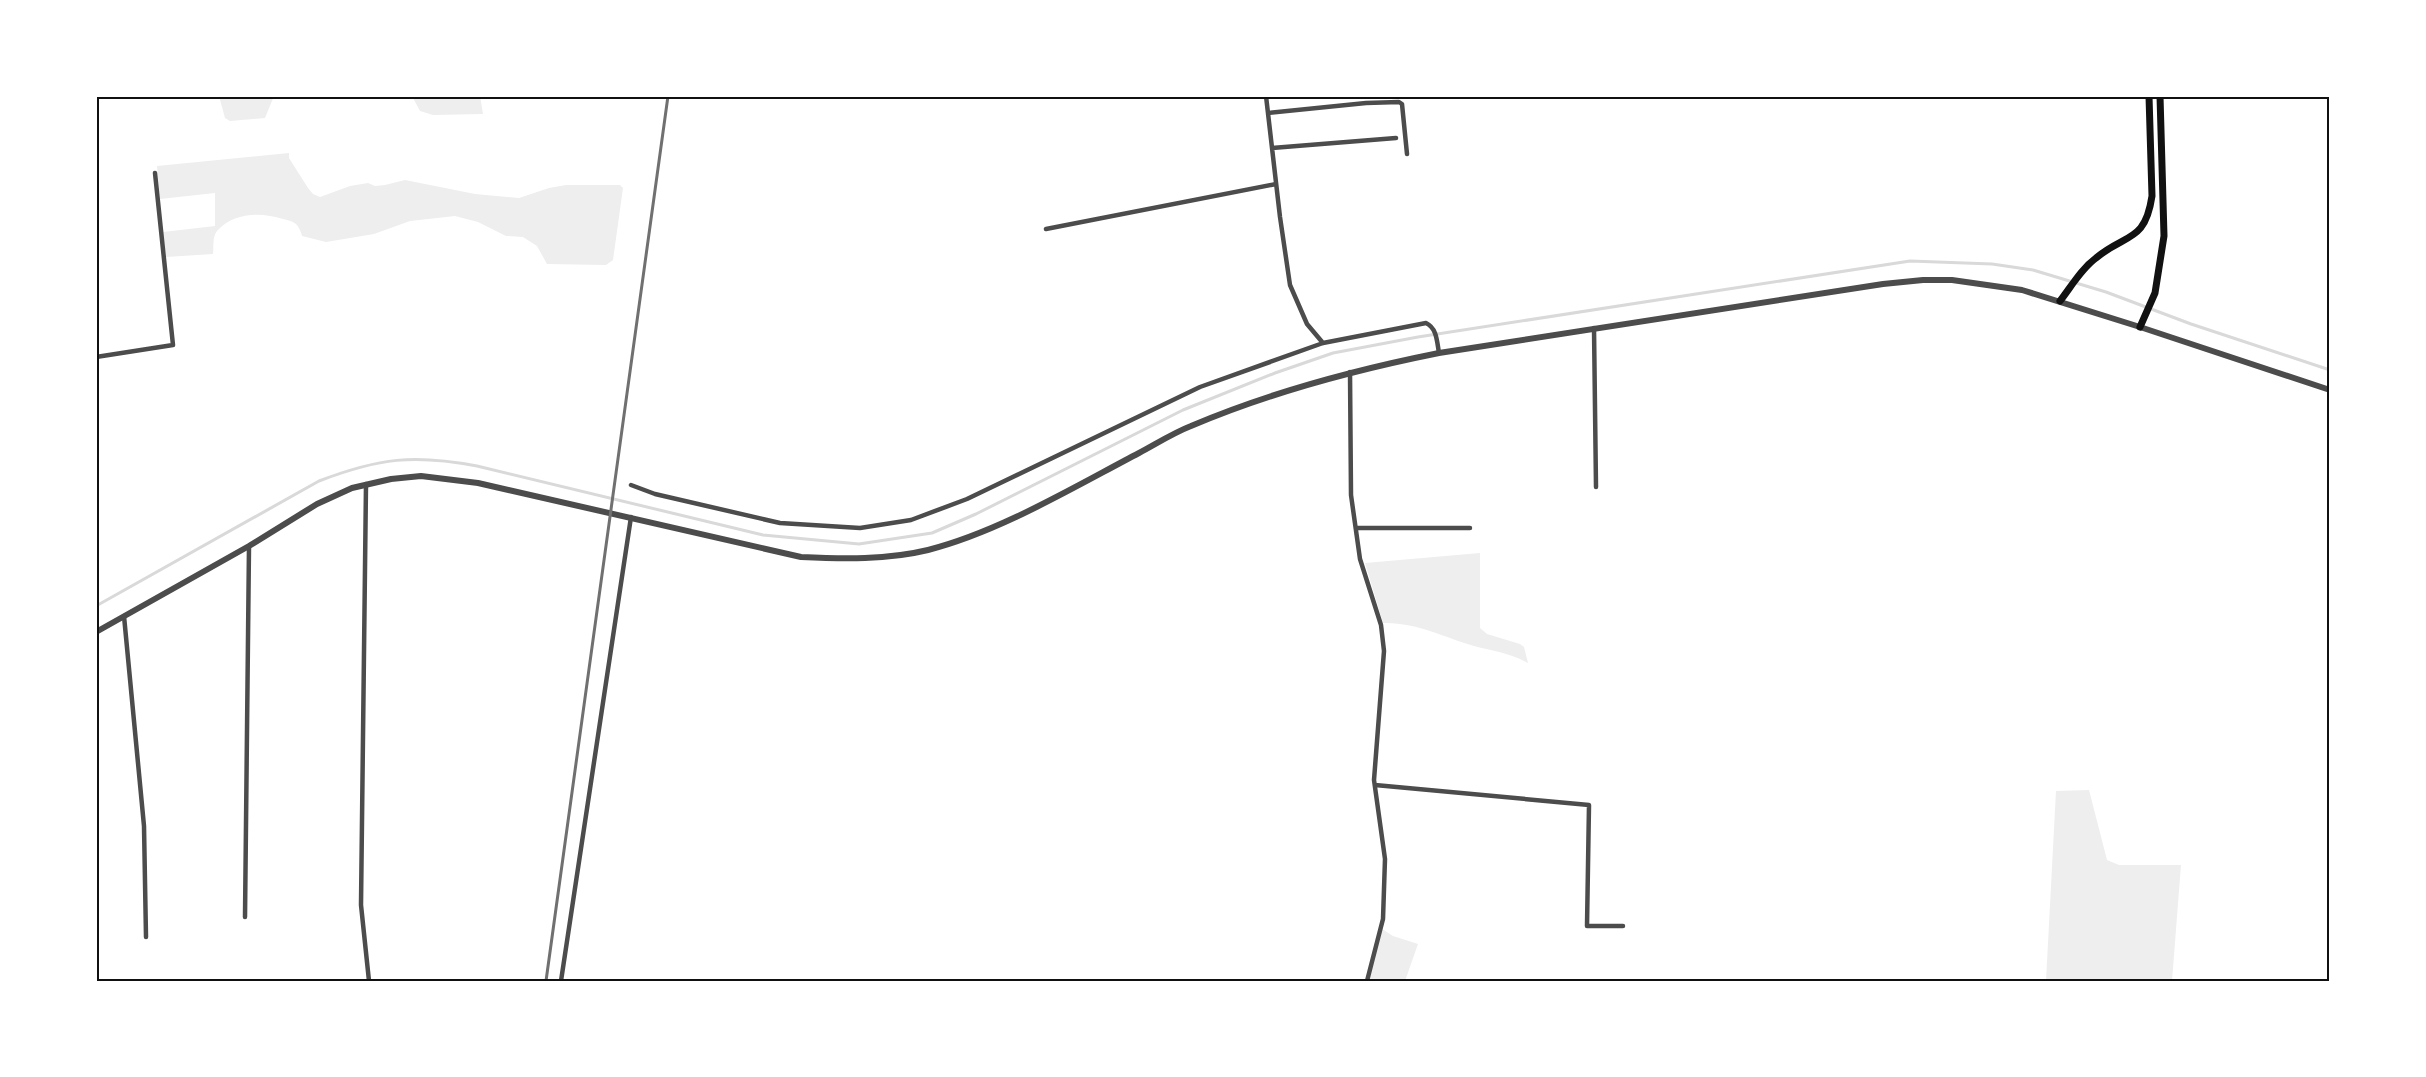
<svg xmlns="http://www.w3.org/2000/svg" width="2426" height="1077" viewBox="0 0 2426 1077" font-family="Arial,sans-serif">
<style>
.green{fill:#eee}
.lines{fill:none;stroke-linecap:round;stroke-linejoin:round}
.stream{stroke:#d9d9d9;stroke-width:3}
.minor{stroke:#4c4c4c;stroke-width:4.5}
.tertiary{stroke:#4c4c4c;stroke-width:6}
.secondary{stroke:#111;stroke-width:7}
.rail{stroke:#707070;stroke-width:3}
.neatline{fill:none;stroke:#111;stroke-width:2}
</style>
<rect width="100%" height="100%" fill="#fff"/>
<path class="green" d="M 219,96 L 274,96 L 265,118 L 230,121 L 225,118 Z
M 412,96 L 480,96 L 483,114 L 433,115 L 420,111 Z
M 289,153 L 289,158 L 308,188 L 313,194 L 320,197 L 350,186 L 368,183 L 375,186 L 385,185 L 405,180 L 475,194 L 519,198 L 549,188 L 566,185 L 620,185 L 623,188 L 613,260 L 606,265 L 547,264 L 537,246 L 523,237 L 506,236 L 478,222 L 455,216 L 410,221 L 374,234 L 326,242 L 302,236 C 301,232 299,227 296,224 C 292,221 287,220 283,219 C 261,212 234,212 217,231 C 212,237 214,247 213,254 L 166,257 L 163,232 L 215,226 L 215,193 L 160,199 L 157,166 Z
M 1480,553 L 1480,628 L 1487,634 L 1520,644 L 1524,647 L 1528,663 C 1510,653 1493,651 1474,646 C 1443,637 1416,622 1383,623 L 1365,563 Z
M 2089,790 L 2107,860 L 2119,865 L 2181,865 L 2172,981 L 2046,981 L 2056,791 Z
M 1382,929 L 1393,936 L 1418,944 L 1405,981 L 1368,981 Z"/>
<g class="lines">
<path class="stream" d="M 96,606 L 319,481 C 379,458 414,454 477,466 L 763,535 L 859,544 L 932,533 L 976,514 L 1183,410 L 1275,373 L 1333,353 L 1418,337 L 1910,261 L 1992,264 L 2033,270 L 2106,292 L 2191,324 L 2330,370"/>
<path class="minor" d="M 1266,96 L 1280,217 L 1290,285 L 1307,324 L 1323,343
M 1268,113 L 1366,103 L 1399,102 L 1402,104 L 1407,154
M 1272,148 L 1396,138
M 1046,229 L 1276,184
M 1594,328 L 1596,487
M 96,357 L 173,345 L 155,173
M 1350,372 L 1351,495 L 1360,559 L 1381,625 L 1384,651 L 1374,780 L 1385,859 L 1383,919 L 1367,981
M 366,484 L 361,905 L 369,981
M 631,485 L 655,494 L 780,523 L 860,528 L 911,520 L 967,499 L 1200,387 L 1323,343 L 1426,323 C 1437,328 1437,342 1439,353
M 1356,528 L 1470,528
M 124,616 L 144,826 L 146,937
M 1375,785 L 1589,805 L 1587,926 L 1623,926
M 245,917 L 249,546
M 561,981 L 631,517"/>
<path class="tertiary" d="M 96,632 L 249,546 L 317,504 L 352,488 L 391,479 L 421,476 L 478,483 L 801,557 C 843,559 887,560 928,550 C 999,532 1074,487 1139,453 C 1156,444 1173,433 1191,426 C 1271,392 1354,370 1439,353 L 1883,284 L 1923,280 L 1952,280 L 2022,290 L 2140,327 L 2330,390"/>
<path class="secondary" d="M 2060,301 C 2071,287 2081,269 2096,258 C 2126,233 2145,243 2152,196 L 2149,96
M 2140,327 L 2155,293 L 2164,236 L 2160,96"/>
<path class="rail" d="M 546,981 L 668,96"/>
</g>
<rect width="2426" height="1077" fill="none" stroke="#ffffff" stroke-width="195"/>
<rect x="98" y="98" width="2230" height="882" class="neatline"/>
</svg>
